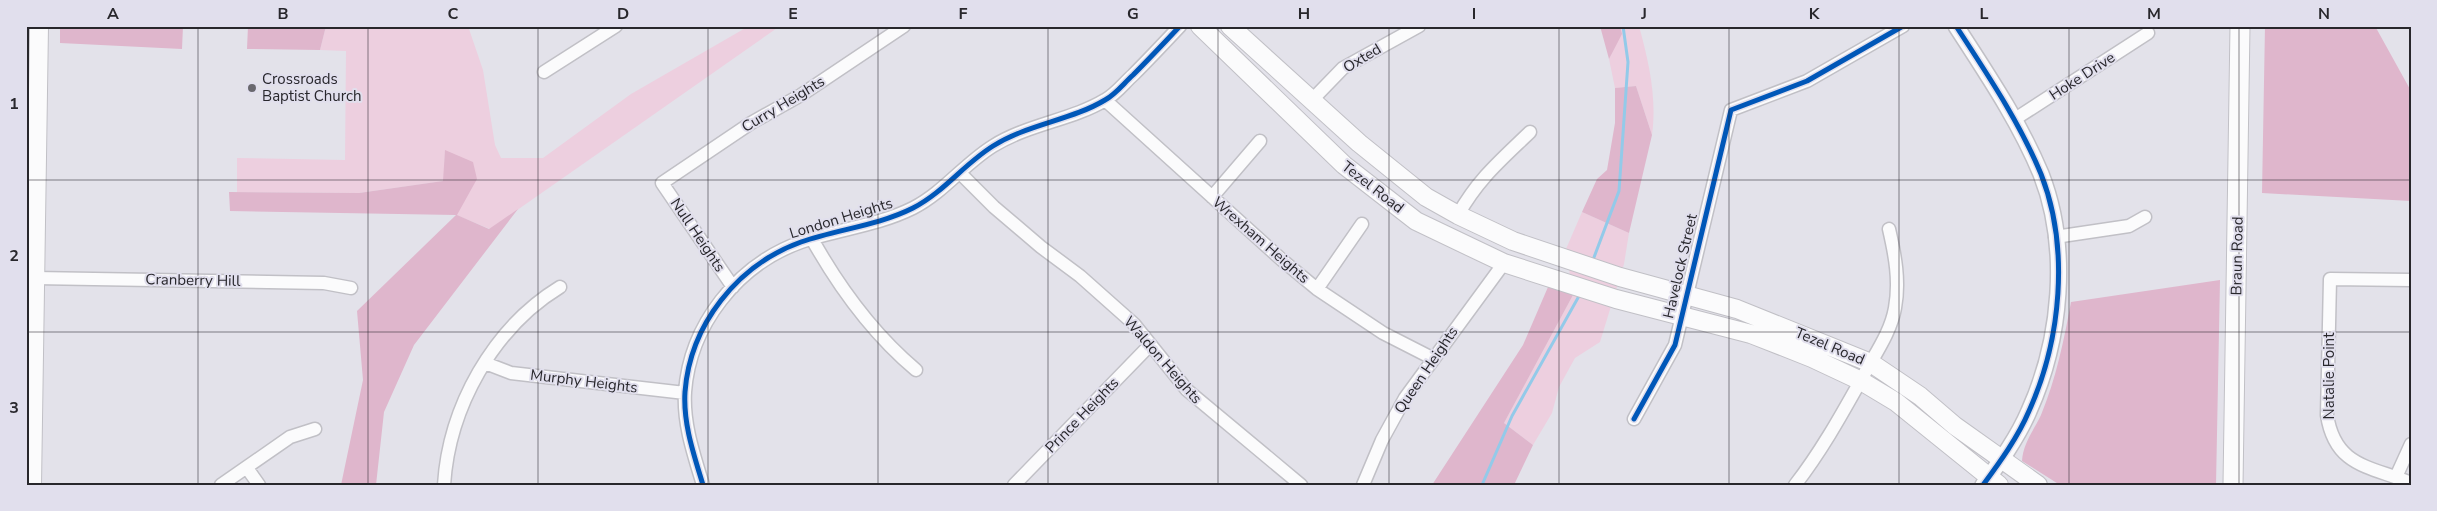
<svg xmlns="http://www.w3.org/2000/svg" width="2437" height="511" viewBox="0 0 2437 511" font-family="'Nunito Sans',sans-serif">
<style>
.green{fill:#edcfdf}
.forest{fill:#dfb6cc}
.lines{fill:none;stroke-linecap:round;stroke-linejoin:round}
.stream{stroke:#93cae9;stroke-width:3}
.minor-casing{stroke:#c1c0c6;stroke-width:15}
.tertiary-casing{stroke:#c1c0c6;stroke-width:18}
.secondary-casing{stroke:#c1c0c6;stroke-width:20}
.primary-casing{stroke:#c1c0c6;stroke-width:21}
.minor{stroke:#fbfbfc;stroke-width:12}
.tertiary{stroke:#fbfbfc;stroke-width:15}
.secondary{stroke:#fbfbfc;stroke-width:18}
.primary{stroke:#fbfbfc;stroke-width:19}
.cycleway-casing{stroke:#e1dfed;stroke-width:8}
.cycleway{stroke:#0057b8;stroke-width:5}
.grid{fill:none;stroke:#28272c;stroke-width:1;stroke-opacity:0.55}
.poi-dot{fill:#69686e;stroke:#e1dfed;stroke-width:2}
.labels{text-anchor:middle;stroke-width:4;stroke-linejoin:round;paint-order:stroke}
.street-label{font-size:15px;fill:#28272c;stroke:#e1dfed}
.poi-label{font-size:15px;fill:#28272c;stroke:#e1dfed;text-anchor:start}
.neatline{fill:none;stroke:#28272c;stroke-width:2}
.grid-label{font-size:16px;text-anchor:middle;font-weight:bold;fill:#28272c}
</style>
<rect width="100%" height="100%" fill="#e3e2ea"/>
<path class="green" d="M 326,26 L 468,26 L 483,70 L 495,145 L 501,158 L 543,158 L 631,94 L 749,26 L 780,26 L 490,229 L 456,215 L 445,151 L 444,181 L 359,193 L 237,192 L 237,158 L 345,160 L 346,51 L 320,50 Z
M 1620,26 L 1639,26 C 1649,63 1657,97 1652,135 L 1636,86 L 1615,88 L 1609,59 L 1621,34 Z
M 1582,212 L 1629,233 L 1624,264 L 1600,342 L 1575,358 L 1559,387 L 1552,413 L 1533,445 L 1504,423 L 1573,295 L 1566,249 Z"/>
<path class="forest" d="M 60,26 L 183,26 L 182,49 L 60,43 Z
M 248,26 L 326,26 L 320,50 L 247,49 Z
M 1600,26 L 1620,26 L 1622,34 L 1609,59 Z
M 2265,26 L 2375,26 L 2411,91 L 2411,201 L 2262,193 Z
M 1636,86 L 1652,135 L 1629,233 L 1582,212 L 1597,179 L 1607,170 L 1615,123 L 1615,88 Z
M 445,150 L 473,162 L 477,179 L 457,215 L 489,229 L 518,209 L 414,345 L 384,412 L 376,485 L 341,485 L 363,380 L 357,311 L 456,215 L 230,211 L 229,192 L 359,193 L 443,181 Z
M 2220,280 L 2216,485 L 2060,485 L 2022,461 C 2023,443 2034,430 2041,415 C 2056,379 2064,340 2071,302 Z
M 1548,287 L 1573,295 L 1504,423 L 1533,445 L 1514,485 L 1432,485 L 1523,345 Z"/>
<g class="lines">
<path class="stream" d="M 1593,260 L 1619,191 L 1628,62 L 1623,26
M 1482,485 L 1512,416 L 1579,296"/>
<defs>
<path id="minor" d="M 544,72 L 616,26
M 1105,100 L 1282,260 L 1317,289 L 1383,333 L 1432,358
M 1312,100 L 1343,68 L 1419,26
M 2015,119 L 2148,33
M 960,173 L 994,207 L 1041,247 L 1080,276 L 1134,324 L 1187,390 L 1301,485
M 1212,197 L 1260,141
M 1458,215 C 1478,179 1501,160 1530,132
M 2055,237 L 2129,226 L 2145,217
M 812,239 C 840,289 872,333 916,370
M 35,278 L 324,283 L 351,288
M 2411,280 L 2330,279 L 2327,415 C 2335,467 2370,466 2411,483
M 733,287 L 662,183 L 751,123 L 801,95 L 904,26
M 1317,289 L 1362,224
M 485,363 L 511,373 L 685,393
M 1634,419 L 1675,345 L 1731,110 L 1807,81 L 1903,26
M 247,468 L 259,485
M 2396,477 L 2411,444
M 221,485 L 290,437 L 315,429
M 444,485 C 449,407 493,328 560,287
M 703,485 C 694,455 683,424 685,392 C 690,325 737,265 801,242 C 838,229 877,226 913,208 C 944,192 964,164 993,146 C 1028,124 1072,120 1105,100 C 1116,94 1124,83 1133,75 C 1149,59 1165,42 1180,26
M 1014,485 L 1150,345
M 1363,485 L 1382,440 L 1405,398 L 1504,263
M 1795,485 C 1823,449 1844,410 1866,371 C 1877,351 1891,331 1895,308 C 1900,281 1895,255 1889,229"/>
<path id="tertiary" d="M 1956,26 C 1987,74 2019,121 2041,174 C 2070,248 2061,340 2029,411 C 2018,437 2000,462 1983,485"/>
<path id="secondary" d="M 1200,26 L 1344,165 L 1416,221 L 1504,263 L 1616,299 L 1751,334 L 1812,358 L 1861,381 L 1896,402 L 1999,485
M 1230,26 L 1359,143 L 1426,197 L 1458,215 L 1513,241 L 1620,277 L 1737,309 L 1871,363 L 1920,396 L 1955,426 L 2038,485
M 32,485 L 39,26"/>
<path id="primary" d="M 2233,485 L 2240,26"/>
</defs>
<use href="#minor" class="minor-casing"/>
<use href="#tertiary" class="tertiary-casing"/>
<use href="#secondary" class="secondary-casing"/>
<use href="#primary" class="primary-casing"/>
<use href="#minor" class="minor"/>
<use href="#tertiary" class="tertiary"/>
<use href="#secondary" class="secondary"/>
<use href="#primary" class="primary"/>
<defs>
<path id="cycleway" d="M 1956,26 C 1987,74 2019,121 2041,174 C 2070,248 2061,340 2029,411 C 2018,437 2000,462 1983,485
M 1634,419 L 1675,345 L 1731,110 L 1807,81 L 1903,26
M 703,485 C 694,455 683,424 685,392 C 690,325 737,265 801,242 C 838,229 877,226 913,208 C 944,192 964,164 993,146 C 1028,124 1072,120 1105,100 C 1116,94 1124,83 1133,75 C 1149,59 1165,42 1180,26"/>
</defs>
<use href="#cycleway" class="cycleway-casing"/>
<use href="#cycleway" class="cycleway"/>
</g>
<path class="grid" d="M 198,26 L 198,485M 368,26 L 368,485M 538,26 L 538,485M 708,26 L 708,485M 878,26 L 878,485M 1048,26 L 1048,485M 1218,26 L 1218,485M 1389,26 L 1389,485M 1559,26 L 1559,485M 1729,26 L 1729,485M 1899,26 L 1899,485M 2069,26 L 2069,485M 2239,26 L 2239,485M 26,180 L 2411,180M 26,332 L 2411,332"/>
<circle class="poi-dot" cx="252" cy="88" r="5"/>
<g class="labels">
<g class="street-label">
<text transform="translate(1362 58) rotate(-31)" y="5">Oxted</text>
<text transform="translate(2082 76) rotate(-33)" y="5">Hoke Drive</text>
<text transform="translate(783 104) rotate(-31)" y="5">Curry Heights</text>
<text transform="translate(1373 187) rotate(38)" y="5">Tezel Road</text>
<text transform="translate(841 218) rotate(-17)" y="5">London Heights</text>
<text transform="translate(698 235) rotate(56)" y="5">Null Heights</text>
<text transform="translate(1261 240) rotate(41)" y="5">Wrexham Heights</text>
<text transform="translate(2237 256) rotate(-89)" y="5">Braun Road</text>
<text transform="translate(1680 266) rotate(-77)" y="5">Havelock Street</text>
<text transform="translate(193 280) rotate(1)" y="5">Cranberry Hill</text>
<text transform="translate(1830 346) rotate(23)" y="5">Tezel Road</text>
<text transform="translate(1163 360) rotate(49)" y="5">Waldon Heights</text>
<text transform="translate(1426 370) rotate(-56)" y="5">Queen Heights</text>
<text transform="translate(2329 376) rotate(-90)" y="5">Natalie Point</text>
<text transform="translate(584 381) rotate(7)" y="5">Murphy Heights</text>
<text transform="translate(1082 415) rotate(-46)" y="5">Prince Heights</text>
</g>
<g class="poi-label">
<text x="262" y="84">Crossroads<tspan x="262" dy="17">Baptist Church</tspan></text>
</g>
</g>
<rect width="2437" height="511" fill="none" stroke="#e1dfed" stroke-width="55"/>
<rect x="28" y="28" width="2382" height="456" class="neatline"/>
<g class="grid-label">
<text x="113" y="19">A</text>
<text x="283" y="19">B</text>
<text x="453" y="19">C</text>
<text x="623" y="19">D</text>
<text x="793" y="19">E</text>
<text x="963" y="19">F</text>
<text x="1133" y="19">G</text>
<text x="1304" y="19">H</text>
<text x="1474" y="19">I</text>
<text x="1644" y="19">J</text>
<text x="1814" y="19">K</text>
<text x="1984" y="19">L</text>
<text x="2154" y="19">M</text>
<text x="2324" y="19">N</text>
<text x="14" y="109">1</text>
<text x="14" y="261">2</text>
<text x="14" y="413">3</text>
</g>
</svg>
